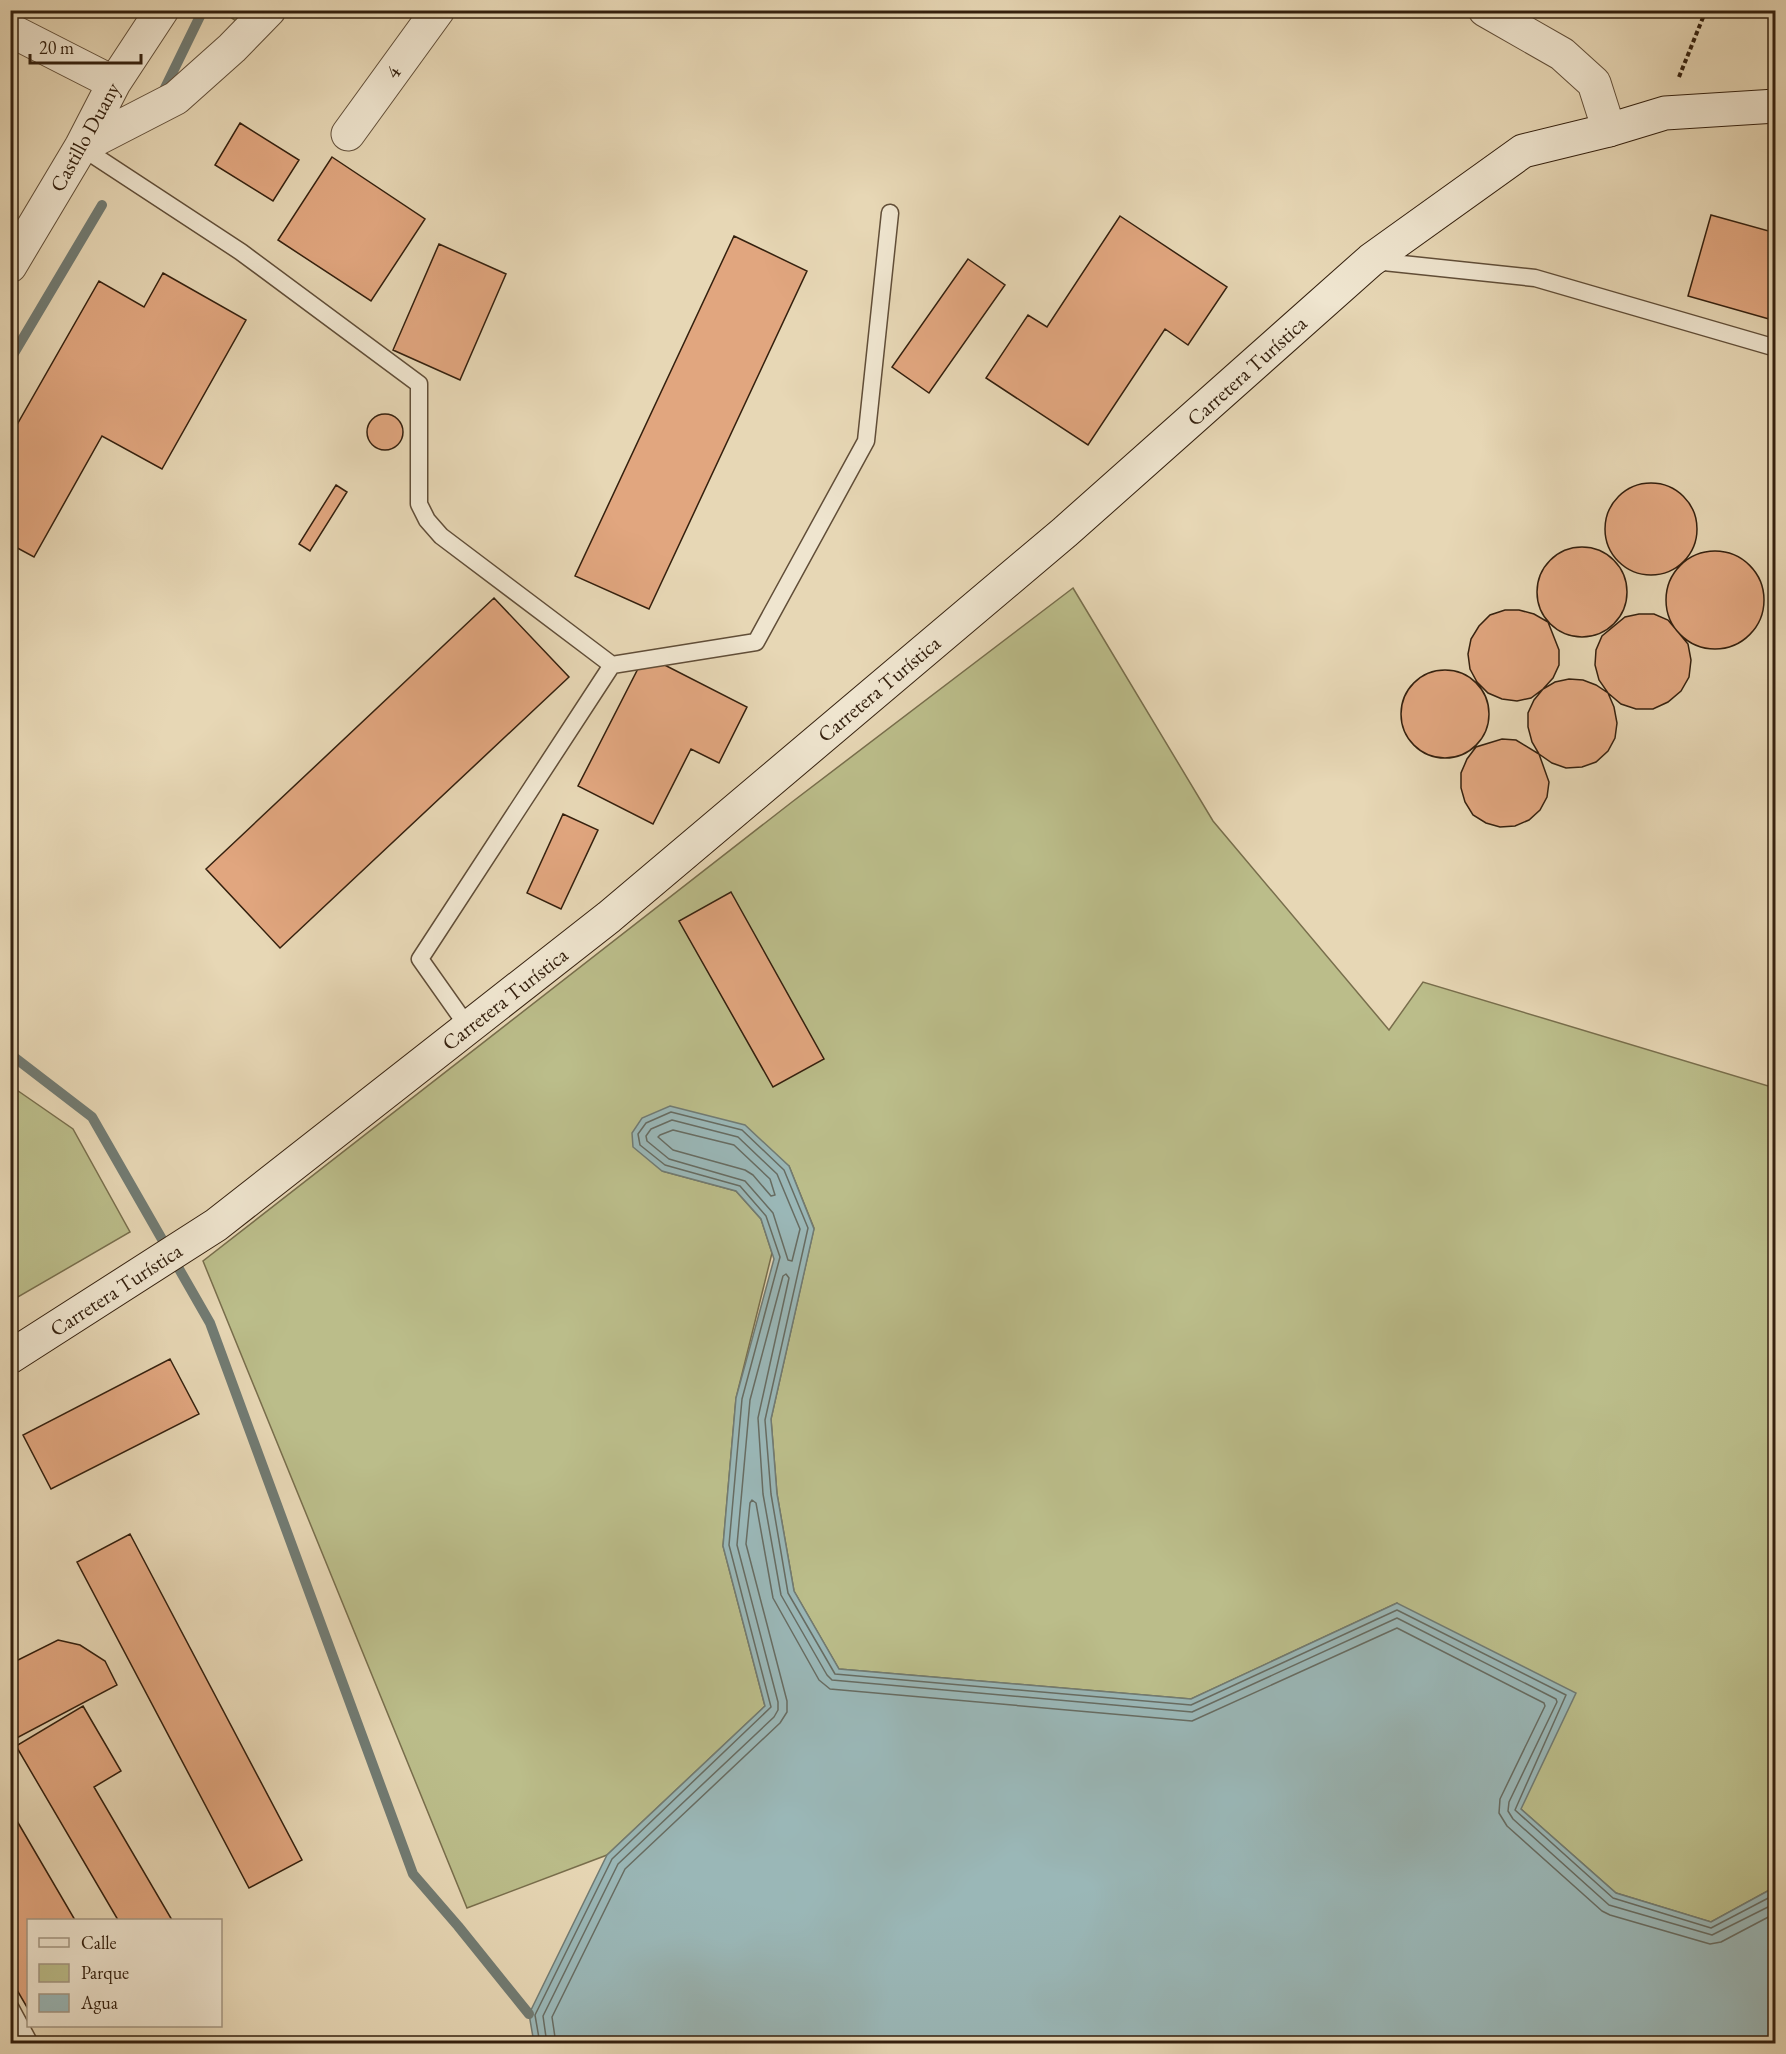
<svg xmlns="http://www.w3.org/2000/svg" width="1786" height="2054" viewBox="0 0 1786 2054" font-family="'EB Garamond',serif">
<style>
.green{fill:#bbbd8a;stroke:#786e4c;stroke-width:1.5}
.water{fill:#9ab7b7;stroke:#717b73;stroke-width:1.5}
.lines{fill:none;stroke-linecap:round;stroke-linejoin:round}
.shore{stroke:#676c62;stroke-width:1.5}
.stream{stroke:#717b73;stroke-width:10}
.building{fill:#e1a67f;stroke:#34200e;stroke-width:1.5}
.service-casing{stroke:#614e38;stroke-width:19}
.minor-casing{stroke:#614e38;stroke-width:35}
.secondary-casing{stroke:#34200e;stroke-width:35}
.path{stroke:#34200e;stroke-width:4;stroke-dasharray:4.5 3;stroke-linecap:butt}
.service{stroke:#efe5cf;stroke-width:16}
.minor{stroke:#efe5cf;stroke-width:33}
.secondary{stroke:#efe5cf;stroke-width:33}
.labels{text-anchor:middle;stroke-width:4.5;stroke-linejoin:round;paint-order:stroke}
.street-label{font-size:21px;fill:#34200e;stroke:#efe5cf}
</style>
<rect width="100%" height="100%" fill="#e7d7b5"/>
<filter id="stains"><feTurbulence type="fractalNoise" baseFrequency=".00333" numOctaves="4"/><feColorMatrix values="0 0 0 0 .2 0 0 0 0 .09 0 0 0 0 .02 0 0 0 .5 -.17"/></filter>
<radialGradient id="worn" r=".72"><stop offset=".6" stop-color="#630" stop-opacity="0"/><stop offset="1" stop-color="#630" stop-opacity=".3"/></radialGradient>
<path class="green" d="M 220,10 L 254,11 L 242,25 Z
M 1073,588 L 1213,821 L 1389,1030 L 1423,982 L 1775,1088 L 1775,1887 L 1711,1922 L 1616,1893 L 1521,1809 L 1397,1603 L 1191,1699 L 839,1669 L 794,1591 L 777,1494 L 771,1419 L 814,1228 L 789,1166 L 662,1171 L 736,1191 L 761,1219 L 772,1253 L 736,1398 L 723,1546 L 765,1706 L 607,1855 L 467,1908 L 203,1261 L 792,802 Z
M 11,1086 L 73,1129 L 130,1232 L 11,1301 Z"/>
<path class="water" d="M 670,1106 L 745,1125 L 789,1166 L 814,1229 L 771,1419 L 777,1494 L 794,1591 L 839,1669 L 1191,1699 L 1397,1603 L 1576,1693 L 1521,1809 L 1616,1893 L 1711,1922 L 1775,1887 L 1775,2043 L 534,2043 L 529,2014 L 607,1855 L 765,1706 L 723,1546 L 736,1398 L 774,1259 L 761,1219 L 736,1191 L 662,1171 L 633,1147 L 632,1133 L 642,1118 Z"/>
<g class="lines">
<path class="shore" d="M 672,1120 L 738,1137 L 777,1174 L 800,1229 L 792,1261 L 788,1260 L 773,1213 L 745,1181 L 669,1159 L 647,1141 L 646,1136 L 651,1129 Z
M 673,1130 L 734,1145 L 770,1179 L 775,1195 L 771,1196 L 753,1175 L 745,1170 L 673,1150 L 658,1137 L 660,1135 Z
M 540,2044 L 535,2015 L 612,1859 L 771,1707 L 729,1545 L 742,1399 L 780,1257 L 766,1216 L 740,1186 L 665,1165 L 640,1145 L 638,1134 L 646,1123 L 671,1112 L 742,1130 L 784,1170 L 808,1228 L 765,1420 L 771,1494 L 788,1593 L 835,1674 L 1191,1705 L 1397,1610 L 1566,1695 L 1515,1810 L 1613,1898 L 1711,1928 L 1776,1894
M 547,2044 L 543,2016 L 618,1864 L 774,1717 L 778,1710 L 778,1702 L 737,1545 L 750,1400 L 783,1276 L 786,1274 L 789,1278 L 758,1418 L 763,1494 L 781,1595 L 827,1675 L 832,1680 L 1192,1712 L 1397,1618 L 1556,1699 L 1557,1702 L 1509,1802 L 1508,1811 L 1513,1819 L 1609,1905 L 1712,1935 L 1776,1903
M 556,2044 L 552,2017 L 625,1869 L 780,1723 L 787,1712 L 787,1701 L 746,1544 L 750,1503 L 752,1500 L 756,1503 L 773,1598 L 819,1680 L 830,1689 L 1192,1721 L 1397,1628 L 1544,1703 L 1545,1706 L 1500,1799 L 1499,1813 L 1507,1826 L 1602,1911 L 1610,1915 L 1710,1944 L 1721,1942 L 1776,1913"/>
<path class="stream" d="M 164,90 L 203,10
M 10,360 L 102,205
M 10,1054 L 92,1117 L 210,1323 L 413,1874 L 458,1926 L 529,2014"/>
</g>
<path class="building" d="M 240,123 L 299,160 L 273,201 L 215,165 Z
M 332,157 L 425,219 L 371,301 L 278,240 Z
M 1711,215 L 1776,233 L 1776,321 L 1688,296 Z
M 1120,216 L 1227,287 L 1188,345 L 1165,329 L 1088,445 L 986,378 L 1028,315 L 1047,327 Z
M 734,236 L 807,271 L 649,609 L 575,576 Z
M 439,244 L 506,274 L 460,380 L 393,350 Z
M 968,259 L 1005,285 L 929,393 L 892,367 Z
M 163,273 L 246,320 L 162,469 L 102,436 L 34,557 L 10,544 L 10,437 L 99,281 L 144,307 Z
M367 432a18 18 0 1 1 36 0a18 18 0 1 1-36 0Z
M1605 529a46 46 0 1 1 92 0a46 46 0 1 1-92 0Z
M 336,485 L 347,492 L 310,551 L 299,544 Z
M1537 592a45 45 0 1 1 90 0a45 45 0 1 1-90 0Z
M1666 600a49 49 0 1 1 98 0a49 49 0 1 1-98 0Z
M 494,598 L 569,677 L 280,948 L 206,869 Z
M 1505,610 L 1519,610 L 1534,614 L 1548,622 L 1559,650 L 1559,665 L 1553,678 L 1543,689 L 1531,698 L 1517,701 L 1502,699 L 1488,693 L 1477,682 L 1470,669 L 1468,654 L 1471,639 L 1479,626 L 1490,615 Z
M 1639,614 L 1654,614 L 1668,620 L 1688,644 L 1691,660 L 1689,677 L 1681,691 L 1668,702 L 1653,709 L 1636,709 L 1621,704 L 1608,693 L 1599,680 L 1595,665 L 1596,650 L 1602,636 L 1625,617 Z
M 645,655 L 747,707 L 719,763 L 691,749 L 653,824 L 578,786 Z
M1401 714a44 44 0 1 1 88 0a44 44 0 1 1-88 0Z
M 1569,679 L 1583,680 L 1596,685 L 1608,693 L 1614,707 L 1617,723 L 1615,738 L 1608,751 L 1596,762 L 1582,767 L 1566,768 L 1552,763 L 1539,754 L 1532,742 L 1528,727 L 1528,713 L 1534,700 L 1543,689 L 1555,682 Z
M 1502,739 L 1516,740 L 1539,754 L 1549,782 L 1547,797 L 1540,810 L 1529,820 L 1515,826 L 1500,827 L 1486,823 L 1473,815 L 1465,802 L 1461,788 L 1461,773 L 1467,759 L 1476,747 Z
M 563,814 L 598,830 L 561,909 L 527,893 Z
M 731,892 L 824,1059 L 773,1087 L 679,921 Z
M 170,1359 L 199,1414 L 51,1489 L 23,1435 Z
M 130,1534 L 302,1860 L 249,1888 L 77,1562 Z
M 58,1640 L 80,1645 L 105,1661 L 117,1685 L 11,1741 L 10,1664 Z
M 83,1706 L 121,1771 L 94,1787 L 172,1920 L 118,1920 L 16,1746 Z
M 10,1809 L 75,1920 L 28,1920 L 28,2009 L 10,1978 Z"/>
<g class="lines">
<defs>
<path id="service" d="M 81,147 L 241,252 L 419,384 L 419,504 L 427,520 L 441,536 L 612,665 L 420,959 L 468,1027
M 1374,261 L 1535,278 L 1776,348
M 612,665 L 756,642 L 866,441 L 890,213
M 10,2007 L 30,2044"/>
<path id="minor" d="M 1485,10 L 1562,54 L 1594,83 L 1609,130
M 10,30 L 114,83
M 348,134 L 438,10
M 81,147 L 176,98 L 232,48 L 269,10
M 10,266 L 81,147 L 114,83 L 162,10"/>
<path id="secondary" d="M 10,1357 L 216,1225 L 609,917 L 1065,532 L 1371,260 L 1523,151 L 1609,130 L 1665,113 L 1776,106"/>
</defs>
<use href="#service" class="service-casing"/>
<use href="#minor" class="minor-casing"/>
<use href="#secondary" class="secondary-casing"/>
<path class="path" d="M 1679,77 L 1706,10"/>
<use href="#service" class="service"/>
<use href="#minor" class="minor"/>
<use href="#secondary" class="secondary"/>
</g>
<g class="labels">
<g class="street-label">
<text transform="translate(393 72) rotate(-54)" y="7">4</text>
<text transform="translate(85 137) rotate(-61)" y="7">Castillo Duany</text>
<text transform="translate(1247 371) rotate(-42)" y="7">Carretera Turística</text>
<text transform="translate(879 689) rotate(-40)" y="7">Carretera Turística</text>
<text transform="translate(505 999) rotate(-38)" y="7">Carretera Turística</text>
<text transform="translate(116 1290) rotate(-33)" y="7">Carretera Turística</text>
</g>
</g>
<rect width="1786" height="2054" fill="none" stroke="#e7d7b5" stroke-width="36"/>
<rect x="12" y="12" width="1762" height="2030" fill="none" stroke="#34200e" stroke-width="3"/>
<rect x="18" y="18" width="1750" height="2018" fill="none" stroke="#34200e" stroke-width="1.5"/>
<rect x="27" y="1919" width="195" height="108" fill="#efe5cf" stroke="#a49682" stroke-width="1.5"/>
<rect x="39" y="1938" width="30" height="9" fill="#efe5cf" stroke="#a49682" stroke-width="1.5"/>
<text x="81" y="1949" font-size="18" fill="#34200e">Calle</text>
<rect x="39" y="1964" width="30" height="18" fill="#bbbd8a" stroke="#a49682" stroke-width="1.5"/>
<text x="81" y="1979" font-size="18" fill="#34200e">Parque</text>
<rect x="39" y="1994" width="30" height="18" fill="#9ab7b7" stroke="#a49682" stroke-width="1.5"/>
<text x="81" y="2009" font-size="18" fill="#34200e">Agua</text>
<path d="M30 54v9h111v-9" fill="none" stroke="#34200e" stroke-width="3"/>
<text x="39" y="54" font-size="18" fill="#34200e" stroke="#efe5cf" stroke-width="4.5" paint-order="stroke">20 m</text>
<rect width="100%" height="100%" filter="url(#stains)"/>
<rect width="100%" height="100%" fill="url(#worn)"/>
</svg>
